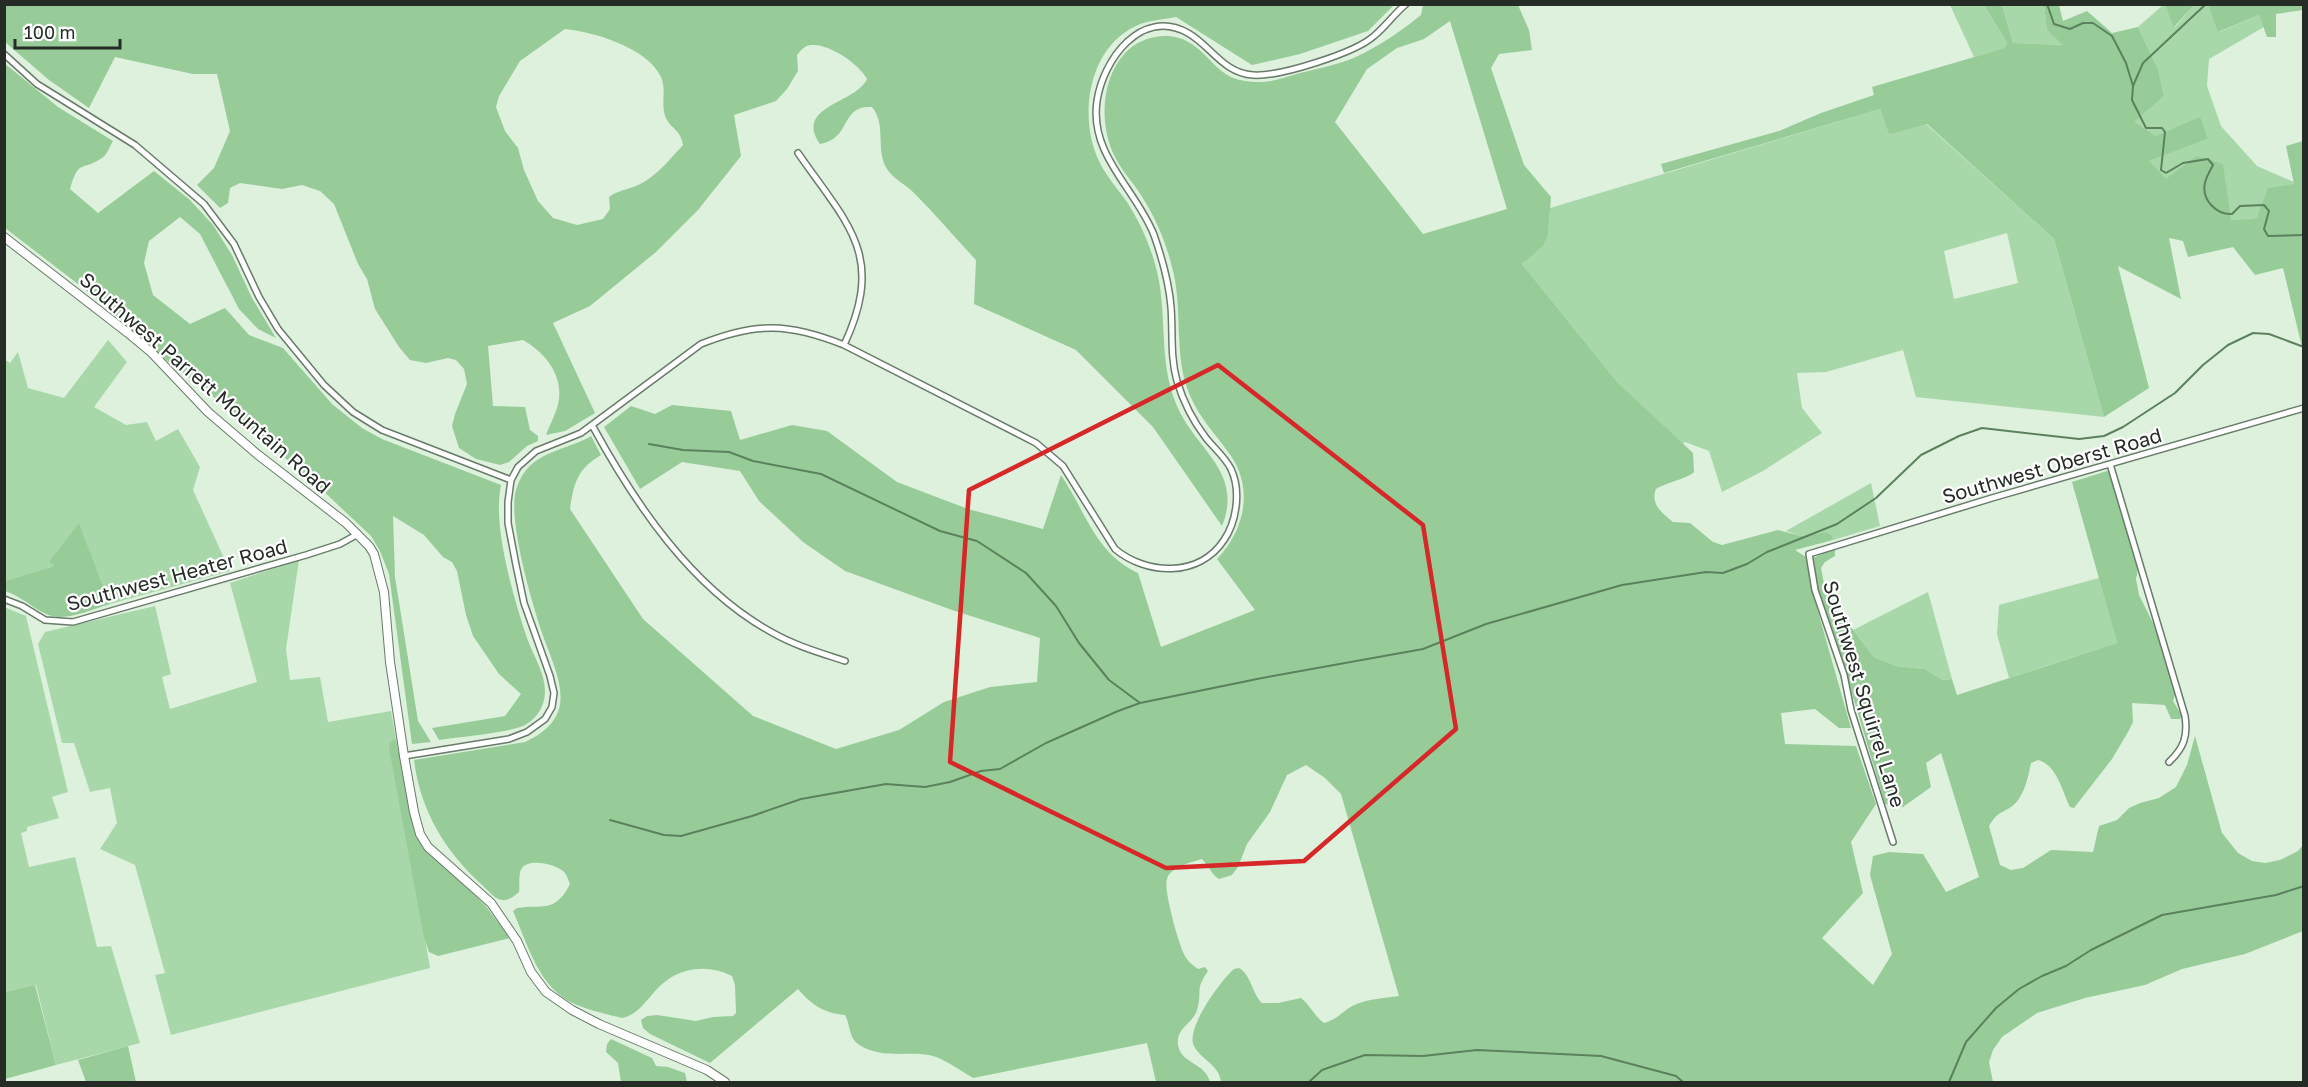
<svg xmlns="http://www.w3.org/2000/svg" width="2308" height="1087" viewBox="0 0 2308 1087" font-family="'Golos Text',sans-serif">
<style>
.green{fill:#a8d8aa;fill-rule:evenodd}
.forest{fill:#97cc99;fill-rule:evenodd}
.lines{fill:none;stroke-linecap:round;stroke-linejoin:round}
.stream{stroke:#5b825d;stroke-width:2}
.street-casing{stroke:#697b6a;stroke-width:8}
.secondary-casing{stroke:#697b6a;stroke-width:10}
.street{stroke:#fff;stroke-width:5}
.secondary{stroke:#fff;stroke-width:8}
.marked{fill:none;stroke:#d62828;stroke-width:4.5;stroke-linejoin:round}
.labels{text-anchor:middle;stroke-width:4.5;stroke-linejoin:round;paint-order:stroke}
.street-label{font-size:20px;fill:#242c25;stroke:#fff}
</style>
<rect width="100%" height="100%" fill="#ddf1dd"/>
<path class="green" d="M 1950,5 L 1984,5 L 2007,43 L 2006,48 L 1974,57 Z
M 2002,5 L 2044,5 L 2047,30 L 2064,45 L 2013,43 Z
M 2163,5 L 2165,5 L 2175,27 L 2194,5 L 2208,5 L 2219,32 L 2259,15 L 2264,27 L 2209,59 L 2207,86 L 2221,126 L 2257,166 L 2294,182 L 2294,185 L 2257,218 L 2230,220 L 2196,156 L 2166,180 L 2148,161 L 2208,139 L 2156,136 L 2135,122 L 2164,96 L 2158,69 L 2138,27 Z
M 1880,109 L 1889,135 L 1926,124 L 2054,239 L 2104,417 L 1916,397 L 1903,350 L 1826,372 L 1797,373 L 1802,408 L 1822,433 L 1763,471 L 1722,492 L 1709,451 L 1685,442 L 1682,444 L 1618,383 L 1522,264 L 1548,235 L 1550,208 ZM 2007,233 L 2018,283 L 1954,299 L 1944,251 Z
M 108,340 L 127,362 L 94,407 L 126,425 L 147,422 L 156,441 L 178,429 L 200,467 L 193,490 L 230,571 L 110,604 L 79,524 L 50,562 L 54,566 L 5,581 L 4,359 L 10,363 L 18,352 L 28,388 L 64,398 Z
M 1871,483 L 1880,526 L 1833,540 L 1832,535 L 1826,532 L 1801,536 L 1786,531 Z
M 299,560 L 286,649 L 290,680 L 320,677 L 328,722 L 391,711 L 396,739 L 391,743 L 430,968 L 171,1035 L 155,975 L 165,973 L 135,865 L 100,849 L 117,823 L 110,788 L 90,792 L 74,743 L 62,743 L 38,644 L 45,632 L 155,606 L 171,674 L 162,677 L 170,709 L 257,682 L 230,583 Z
M 2099,578 L 2117,643 L 2009,678 L 1997,634 L 1999,605 Z
M 1928,592 L 1952,679 L 1943,680 L 1925,669 L 1896,666 L 1874,657 L 1853,630 Z
M 4,607 L 26,616 L 68,792 L 52,797 L 59,818 L 27,827 L 27,831 L 21,833 L 29,867 L 75,857 L 97,947 L 111,946 L 140,1043 L 56,1065 L 36,985 L 5,992 Z"/>
<path class="forest" d="M 4,5 L 5,4 L 1394,5 L 1368,31 L 1300,54 L 1252,65 L 1176,17 C 1163,20 1147,20 1136,26 C 1088,48 1078,117 1099,161 C 1106,176 1117,188 1127,202 C 1139,221 1149,242 1155,264 C 1169,311 1157,360 1177,406 C 1196,450 1244,472 1222,526 L 1153,427 L 1076,350 L 974,304 L 976,260 C 955,238 936,215 915,194 C 907,185 893,179 887,169 C 875,149 887,126 872,107 C 839,105 853,138 820,144 C 793,106 857,103 867,79 C 859,64 830,44 812,45 C 805,45 801,50 797,55 L 798,71 L 787,89 L 776,101 L 734,115 L 741,156 L 698,210 L 656,252 L 590,306 L 553,323 L 595,413 L 565,431 L 546,435 C 550,424 558,410 559,399 C 562,373 544,352 523,340 L 488,346 L 493,406 L 525,407 L 530,430 L 538,436 L 538,441 L 527,446 L 509,462 L 500,465 L 476,459 L 459,448 L 452,426 L 455,414 L 467,384 L 464,369 L 456,360 L 448,358 L 426,363 L 410,360 L 399,347 L 375,309 L 367,279 L 358,264 L 334,204 L 320,191 L 302,185 L 282,189 L 240,183 L 230,188 L 228,203 L 220,208 L 197,185 L 214,168 L 230,131 L 217,74 L 193,74 L 115,57 L 89,108 L 49,80 L 5,42 ZM 565,29 C 594,32 648,48 661,77 C 667,91 660,105 666,118 C 672,130 681,130 683,145 C 672,157 659,173 644,182 C 633,189 620,189 609,197 L 610,209 L 603,219 L 577,225 L 553,218 L 538,201 L 524,170 L 518,148 L 505,131 L 496,107 L 499,96 L 520,61 Z
M 1423,5 L 1518,5 L 1529,30 L 1532,50 L 1499,54 L 1491,68 L 1524,165 L 1551,197 L 1548,235 L 1543,246 L 1522,264 L 1618,383 L 1693,453 L 1694,472 C 1689,478 1665,483 1656,489 C 1650,504 1662,513 1673,522 L 1690,523 L 1713,542 L 1722,545 L 1778,530 L 1801,536 L 1826,532 L 1832,535 L 1833,540 L 1795,550 L 1806,557 L 1813,594 L 1851,728 L 1839,728 L 1815,709 L 1781,713 L 1785,744 L 1856,746 L 1876,804 L 1851,842 L 1863,893 L 1822,938 L 1873,985 L 1892,954 L 1870,875 L 1873,856 L 1889,852 L 1923,854 L 1946,892 L 1979,877 L 1941,753 L 1926,763 L 1931,787 L 1903,807 L 1885,804 L 1837,643 L 1817,591 L 1813,558 L 1835,548 L 1835,556 L 1825,562 L 1821,568 L 1825,589 L 1836,611 L 1843,617 L 1874,657 L 1896,666 L 1925,669 L 1943,680 L 1952,679 L 1957,695 L 2117,643 L 2072,482 L 2110,470 L 2134,551 L 2138,569 L 2136,579 L 2139,595 L 2155,627 L 2175,694 L 2173,701 L 2182,716 L 2180,719 L 2171,719 L 2165,705 L 2132,703 L 2133,722 L 2128,732 L 2112,759 L 2074,808 L 2070,807 C 2062,791 2057,765 2038,760 L 2031,763 C 2028,778 2024,798 2011,807 C 1998,815 1998,812 1989,826 L 2000,865 L 2011,870 L 2023,868 L 2051,850 L 2093,852 L 2099,826 L 2117,820 L 2129,808 L 2140,803 L 2159,798 L 2176,787 L 2187,765 L 2195,736 L 2222,833 L 2238,853 L 2252,861 L 2265,863 L 2280,860 L 2298,851 L 2303,845 L 2303,931 L 2245,954 L 2182,969 L 2145,985 L 2085,998 L 2037,1013 L 2002,1037 L 1993,1050 L 1989,1062 L 1993,1082 L 1221,1082 C 1219,1064 1201,1060 1194,1046 C 1185,1029 1221,980 1234,969 L 1239,968 C 1252,976 1251,992 1262,1003 L 1278,1003 L 1301,998 C 1311,1006 1314,1016 1324,1023 C 1336,1020 1342,1012 1352,1006 C 1366,999 1384,998 1399,996 L 1341,794 L 1325,778 L 1306,765 L 1287,775 L 1270,812 L 1247,844 L 1238,867 L 1232,875 L 1219,879 C 1211,874 1209,866 1202,859 C 1192,862 1170,867 1167,879 C 1163,889 1179,946 1185,956 C 1188,962 1193,965 1198,969 L 1205,967 L 1208,971 C 1194,991 1203,991 1197,1010 C 1193,1024 1176,1027 1178,1045 C 1181,1064 1206,1063 1210,1082 L 1156,1082 L 1147,1043 L 973,1078 C 961,1071 949,1062 936,1057 C 914,1049 881,1061 858,1044 C 849,1038 850,1024 845,1015 C 823,1013 812,1005 798,989 L 710,1063 L 650,1034 L 643,1028 L 641,1020 L 647,1016 L 657,1015 L 696,1021 L 713,1017 L 733,1016 L 736,1013 L 735,985 L 732,976 C 708,964 681,967 661,985 C 649,996 639,1015 622,1018 C 607,1014 591,1011 577,1005 C 539,990 528,945 513,911 L 517,908 C 542,904 555,914 570,884 C 568,880 567,874 563,871 C 555,864 529,858 522,868 C 518,873 520,886 519,892 C 501,908 496,898 481,884 C 445,851 420,810 414,760 L 525,742 C 582,716 557,676 542,633 C 531,600 510,527 515,494 C 517,485 521,476 527,469 C 542,451 571,448 591,436 L 601,455 C 577,469 574,483 570,509 L 643,619 L 753,716 L 836,749 L 899,730 L 944,702 L 990,687 L 1037,682 L 1040,638 L 952,610 L 845,571 L 803,542 L 759,501 L 740,471 L 682,462 L 640,489 L 604,427 L 631,406 L 655,414 L 672,405 L 731,411 L 740,440 L 792,425 L 827,431 L 897,482 L 968,509 L 1043,529 L 1061,475 C 1086,512 1095,553 1138,573 L 1161,647 L 1255,610 L 1217,559 C 1244,531 1254,490 1231,456 C 1214,431 1198,418 1187,388 C 1174,349 1183,307 1172,267 C 1166,243 1157,221 1144,200 C 1136,186 1124,174 1116,159 C 1099,128 1100,80 1125,53 C 1142,35 1171,30 1192,44 C 1216,61 1219,81 1256,82 C 1271,83 1285,77 1300,73 C 1320,68 1342,64 1360,55 C 1382,44 1403,30 1421,15 ZM 1450,21 L 1507,209 L 1423,234 L 1335,122 L 1367,69 L 1397,48 L 1424,39 Z
M 1984,5 L 2002,5 L 2013,43 L 2063,45 L 2047,30 L 2044,5 L 2059,5 L 2063,21 L 2087,11 L 2112,33 L 2138,27 L 2158,69 L 2164,96 L 2135,122 L 2156,136 L 2200,117 L 2208,139 L 2149,161 L 2166,179 L 2196,156 L 2223,164 L 2231,220 L 2257,218 L 2268,188 L 2294,184 L 2286,146 L 2303,141 L 2303,351 L 2283,268 L 2255,275 L 2233,247 L 2188,257 L 2183,241 L 2169,238 L 2181,299 L 2118,266 L 2149,388 L 2104,417 L 2054,239 L 1927,124 L 1889,135 L 1880,109 L 1664,173 L 1661,164 L 1779,131 L 1821,113 L 1874,95 L 1872,87 L 2005,48 L 2007,43 Z
M 2165,5 L 2194,5 L 2174,27 Z
M 2208,5 L 2303,5 L 2303,10 L 2276,14 L 2276,37 L 2267,37 L 2259,15 L 2218,32 Z
M 4,63 L 58,107 L 113,141 C 110,146 107,155 102,158 C 81,172 79,158 70,189 L 98,213 L 154,171 L 190,200 L 213,225 L 232,255 L 252,298 L 276,338 L 258,329 L 239,309 L 200,234 L 180,217 L 149,241 L 144,263 L 153,295 L 190,324 L 225,308 L 249,335 L 283,348 L 332,404 L 362,428 L 382,439 L 501,485 C 492,526 514,599 527,638 C 533,655 545,673 545,691 C 545,705 538,718 525,725 C 509,733 460,737 439,740 L 432,728 L 505,716 L 521,694 L 499,674 L 473,636 L 466,615 L 457,571 L 452,562 L 443,557 L 424,535 L 393,516 L 395,577 L 418,721 L 431,742 L 412,744 L 389,574 L 380,551 L 371,536 L 319,487 L 209,393 L 148,346 L 104,304 L 5,228 Z
M 79,523 L 110,604 C 92,609 64,623 46,614 C 31,607 21,596 5,591 L 5,581 L 54,566 L 49,562 Z
M 396,739 L 410,811 L 423,846 L 485,905 L 510,938 L 438,956 L 429,952 L 424,938 L 389,748 L 390,742 Z
M 35,985 L 56,1065 L 5,1079 L 5,992 Z
M 611,1039 L 652,1058 L 656,1066 L 668,1067 L 685,1073 L 687,1082 L 621,1082 L 618,1063 L 606,1052 L 607,1044 Z
M 128,1046 L 136,1082 L 86,1082 L 78,1060 Z"/>
<g class="lines">
<path class="stream" d="M 2047,4 L 2054,24 L 2070,29 L 2083,23 L 2093,23 L 2112,36 L 2126,63 L 2133,86 L 2132,100 L 2146,128 L 2162,128 L 2165,132 L 2161,170 L 2166,173 L 2183,163 L 2208,159 L 2213,165 C 2210,171 2206,177 2205,183 C 2201,200 2217,215 2232,214 L 2240,206 L 2264,205 L 2269,211 L 2264,229 L 2268,236 L 2304,235
M 2133,86 L 2143,63 L 2206,4
M 649,444 L 683,450 L 729,452 L 753,461 L 821,474 L 940,531 L 977,541 L 1026,573 L 1056,606 L 1079,643 L 1109,680 L 1140,703
M 610,820 L 664,835 L 681,836 L 752,816 L 801,799 L 886,784 L 925,787 L 950,782 L 981,771 L 1000,769 L 1046,743 L 1118,711 L 1140,703 L 1262,678 L 1423,649 L 1486,624 L 1622,585 L 1706,572 L 1723,573 L 1747,564 L 1767,552 L 1837,524 L 1876,498 L 1921,455 L 1959,436 L 1982,428 L 2079,439 L 2104,436 L 2123,427 L 2175,393 L 2203,365 L 2228,345 L 2253,333 L 2269,334 L 2304,347
M 1309,1082 L 1322,1070 L 1365,1055 L 1423,1056 L 1477,1050 L 1601,1056 L 1676,1076 L 1683,1082
M 1949,1082 L 1966,1042 L 1996,1008 L 2019,989 L 2042,976 L 2066,966 L 2091,950 L 2162,915 L 2276,895 L 2304,886"/>
<defs>
<path id="street" d="M 4,54 L 37,84 L 135,145 L 204,204 L 234,244 L 259,297 L 278,329 L 324,385 L 353,412 L 382,430 L 511,480
M 798,153 C 848,225 886,255 844,345
M 592,425 C 635,504 692,589 773,633 C 796,646 821,653 845,661
M 2110,464 L 2185,716 C 2188,736 2184,748 2169,762
M 4,599 L 22,606 L 45,620 L 73,622 L 306,555 L 340,544 L 358,534
M 404,756 L 509,739 L 527,732 L 545,719 L 552,707 L 554,693 L 550,676 L 524,603 L 516,565 L 508,523 L 508,502 L 511,480 L 518,467 L 536,451 L 581,433 L 701,344 C 756,322 789,323 844,345 L 1036,443 L 1063,466 L 1115,549 C 1146,575 1199,578 1224,540 C 1237,521 1241,490 1231,469 C 1225,457 1214,448 1206,438 C 1193,421 1183,401 1177,381 C 1170,356 1173,332 1171,307 C 1169,282 1162,258 1154,235 C 1136,189 1089,155 1097,101 C 1103,60 1141,7 1188,33 C 1211,46 1223,73 1253,75 C 1279,77 1355,53 1374,36 C 1386,26 1394,14 1406,4
M 1893,842 L 1851,710 L 1844,675 L 1815,590 L 1809,554 L 1992,498 L 2304,408"/>
<path id="secondary" d="M 4,237 L 128,333 L 152,353 L 208,412 L 257,454 L 346,523 L 369,546 L 374,554 L 384,592 L 390,662 L 404,756 L 414,812 L 420,834 L 428,847 L 491,903 L 517,941 L 531,972 L 546,992 L 572,1010 L 599,1024 L 707,1070 L 725,1082"/>
</defs>
<use href="#street" class="street-casing"/>
<use href="#secondary" class="secondary-casing"/>
<use href="#street" class="street"/>
<use href="#secondary" class="secondary"/>
</g>
<path class="marked" d="M 1218,365 L 1423,525 L 1456,729 L 1304,861 L 1166,868 L 950,762 L 969,490 Z"/>
<g class="labels">
<g class="street-label">
<text transform="translate(205 383) rotate(41)" y="7">Southwest Parrett Mountain Road</text>
<text transform="translate(2052 466) rotate(-16)" y="7">Southwest Oberst Road</text>
<text transform="translate(177 575) rotate(-15)" y="7">Southwest Heater Road</text>
<text transform="translate(1864 694) rotate(73)" y="7">Southwest Squirrel Lane</text>
</g>
</g>
<rect width="2308" height="1087" fill="none" stroke="#242c25" stroke-width="12"/>
<path d="M15 39v9h105v-9" fill="none" stroke="#242c25" stroke-width="3"/>
<text x="24" y="39" font-size="18" fill="#242c25" stroke="#ffffff" stroke-width="4.5" paint-order="stroke">100 m</text>
</svg>
